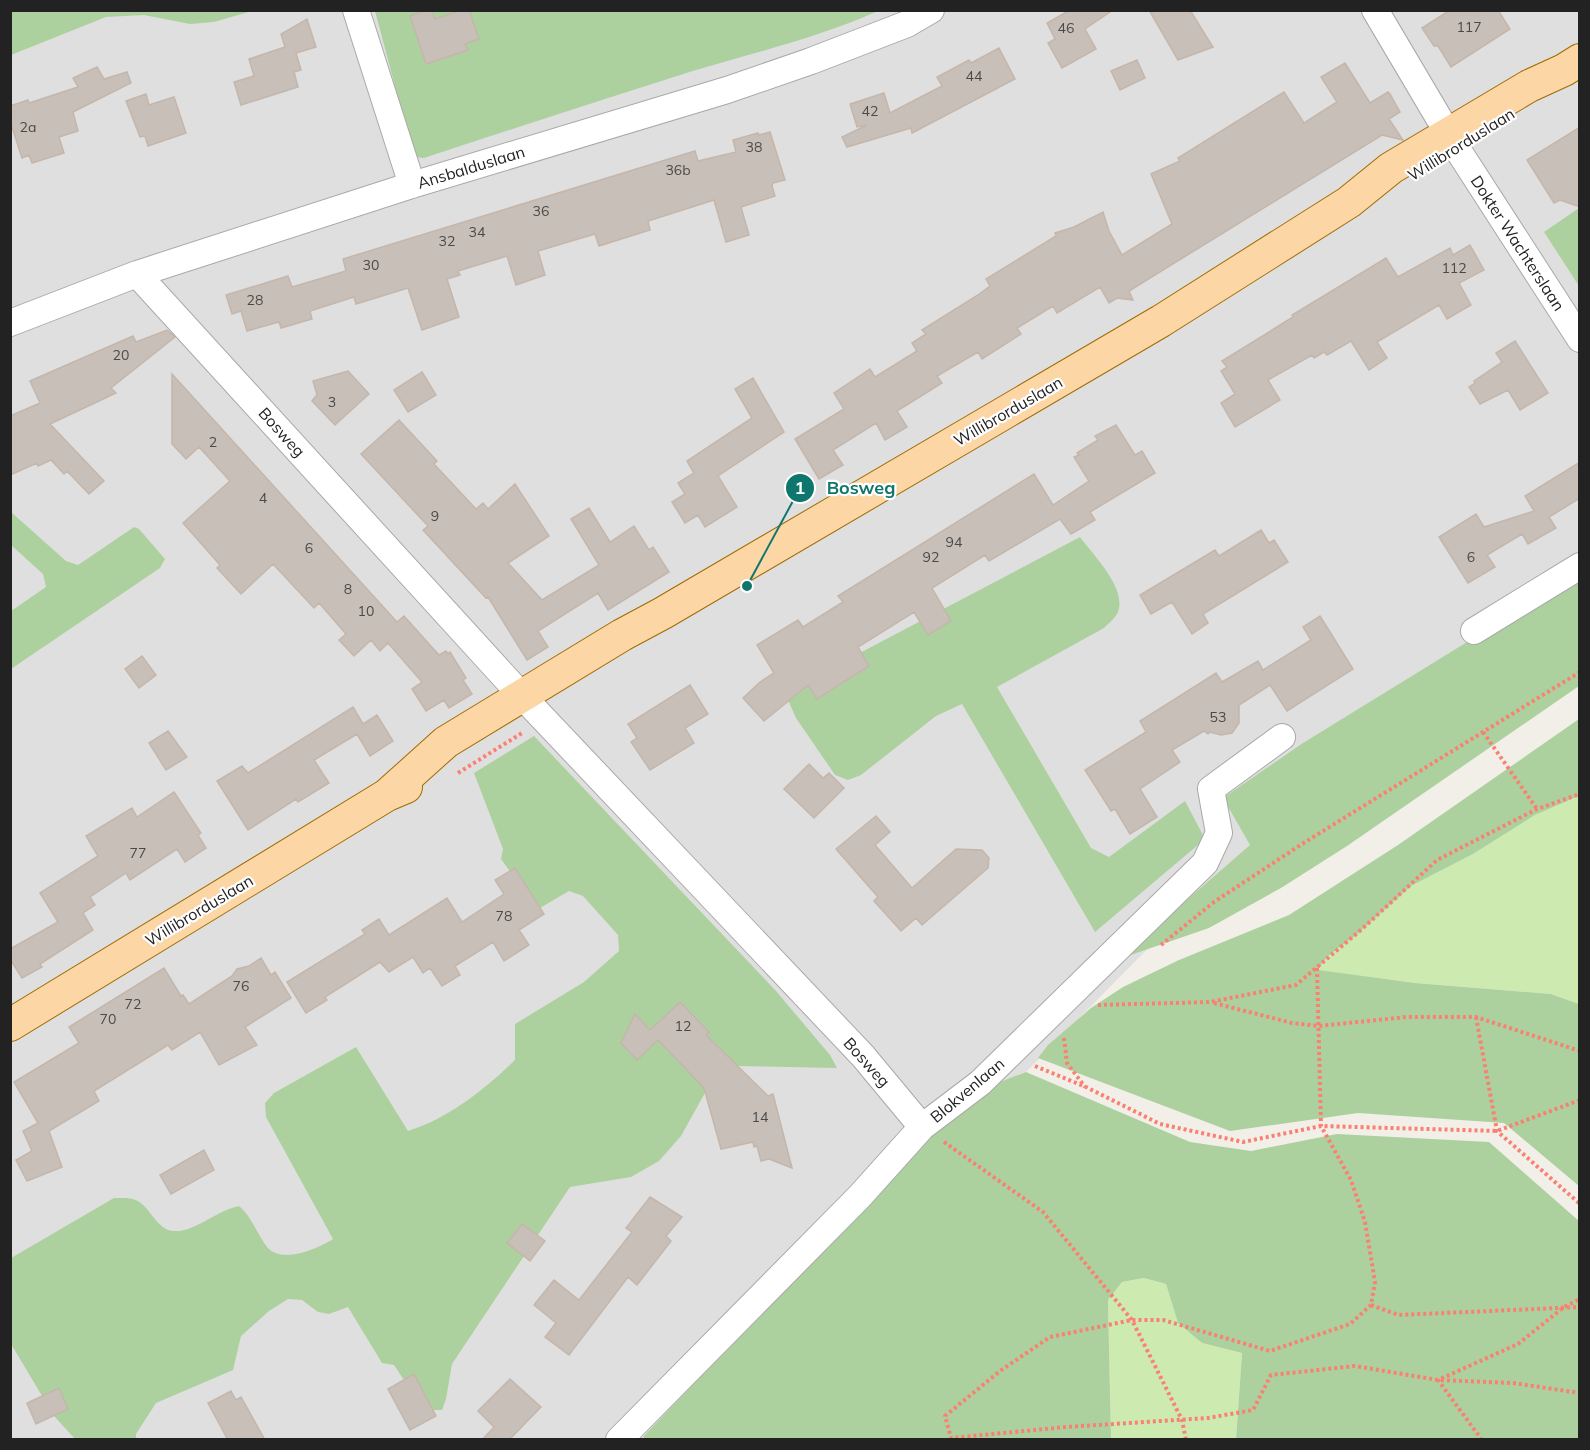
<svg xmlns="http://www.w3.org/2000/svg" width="1590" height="1450" viewBox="0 0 1590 1450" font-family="Mulish,sans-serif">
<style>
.residential{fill:#e0dfdf}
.grass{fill:#cdebb0}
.forest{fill:#add19e}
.building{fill:#c7bfb8;stroke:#c4b6ab;stroke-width:1.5}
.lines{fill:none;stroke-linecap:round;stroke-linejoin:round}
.minor-casing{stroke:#a9a9a9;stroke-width:28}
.major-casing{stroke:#a06b00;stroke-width:34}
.path{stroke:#fa8072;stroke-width:4;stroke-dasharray:3 3;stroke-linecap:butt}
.minor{stroke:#fff;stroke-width:26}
.major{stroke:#fcd6a4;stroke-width:32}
.labels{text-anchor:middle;stroke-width:4.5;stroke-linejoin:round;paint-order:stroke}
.number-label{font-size:14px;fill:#4b4948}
.street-label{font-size:16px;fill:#222;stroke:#fff}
.leader{fill:none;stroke:#0f766e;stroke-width:2}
.callout-dot{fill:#0f766e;stroke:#fff;stroke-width:2}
.mark-label{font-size:18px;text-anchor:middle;font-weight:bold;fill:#fff}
.callout-label{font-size:18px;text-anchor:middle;font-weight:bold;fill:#0f766e;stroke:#fff;stroke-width:4.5;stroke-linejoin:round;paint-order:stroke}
</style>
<rect width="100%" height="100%" fill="#f2efe9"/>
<path class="residential" d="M 10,11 L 1579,11 L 1579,591 L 1250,845 L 1026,1072 L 831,1439 L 11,1439 Z"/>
<path class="grass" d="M 1579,796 L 1579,1004 L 1551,994 L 1415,983 L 1318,971 L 1328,956 L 1355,936 L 1411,886 L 1473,854 L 1535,815 Z
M 1144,1278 L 1166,1284 L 1178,1323 L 1202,1343 L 1242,1353 L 1236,1439 L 1111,1439 L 1108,1300 L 1122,1282 Z"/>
<path class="forest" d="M 11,10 L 252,10 L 252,11 L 214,22 L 190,24 L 144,15 L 106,17 L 11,55 Z
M 375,11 L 878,11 C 820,37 757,52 696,70 C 605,99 515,128 424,158 L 414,157 Z
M 1579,208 L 1579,286 L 1544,232 Z
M 11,512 L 66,561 L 78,565 L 134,527 L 139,529 L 165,559 L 160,568 L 11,669 L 11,611 L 46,587 L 43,574 L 11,545 Z
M 1080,537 C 1094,556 1129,590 1117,614 C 1114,619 1108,624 1104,628 L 997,687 L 1091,848 L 1109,857 L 1185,801 L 1205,839 L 1095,932 L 962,704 L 936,716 L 861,775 L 848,780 L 835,775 L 796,718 L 788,700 L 797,686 Z
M 1579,573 L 1579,686 L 1347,846 L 1281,888 L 1209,928 L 1119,959 L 1250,845 L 1223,798 L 1303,743 Z
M 1579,719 L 1579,796 L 1535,815 L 1473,854 L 1411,886 L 1355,936 L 1328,956 L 1318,970 L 1415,983 L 1551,994 L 1579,1004 L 1579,1186 L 1504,1123 L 1358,1113 L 1230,1131 L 1038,1058 L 1048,1045 L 1091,1008 L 1123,987 L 1179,960 L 1289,915 L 1398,845 Z
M 534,736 L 776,991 L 830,1055 L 837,1068 L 737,1066 L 711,1082 L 681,1136 L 659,1161 L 631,1177 L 570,1187 L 452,1364 L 446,1399 L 442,1410 L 424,1410 L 394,1365 L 382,1363 L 348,1307 L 329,1314 L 318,1312 L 302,1300 L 288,1299 L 269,1311 L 241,1336 L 233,1370 L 156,1403 L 136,1434 L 136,1439 L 75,1439 L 54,1416 L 11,1344 L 11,1258 L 114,1198 C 122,1198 131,1197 138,1201 C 150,1208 158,1230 173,1231 C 194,1233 217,1210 239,1206 C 253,1218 257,1235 268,1248 C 283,1264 319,1248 333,1239 L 266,1117 L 265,1103 L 274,1093 L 356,1047 L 408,1131 C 449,1118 484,1090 515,1060 L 515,1024 L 584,982 L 619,951 L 618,935 L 583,896 L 569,891 L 540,908 L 534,905 L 501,859 L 503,849 L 474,773 Z
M 1026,1072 L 1190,1142 L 1251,1151 L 1337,1134 L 1489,1142 L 1579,1221 L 1579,1439 L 1236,1439 L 1242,1353 L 1202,1343 L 1178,1323 L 1166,1284 L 1144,1278 L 1122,1282 L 1108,1300 L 1111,1439 L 647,1440 L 643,1437 L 923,1143 L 977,1091 Z"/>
<path class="building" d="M 426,10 L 432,10 L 435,19 L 462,10 L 469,10 L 479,39 L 465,44 L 468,50 L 426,64 L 410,16 Z
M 1070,10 L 1113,10 L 1085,29 L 1096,49 L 1062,68 L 1048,43 L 1055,39 L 1047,23 Z
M 1149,10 L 1190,10 L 1213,47 L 1178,60 Z
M 1450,10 L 1498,10 L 1510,29 L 1451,67 L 1438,46 L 1434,46 L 1422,28 Z
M 307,19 L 316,47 L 296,53 L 301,70 L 294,72 L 298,87 L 241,105 L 234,82 L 254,76 L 249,59 L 285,47 L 281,34 Z
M 999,48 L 1015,79 L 912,133 L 911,128 L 847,147 L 842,137 L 867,125 L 857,127 L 850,104 L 884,93 L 890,113 L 942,86 L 937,77 L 969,60 L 971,63 Z
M 1137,60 L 1145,78 L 1120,90 L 1111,71 Z
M 1345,63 L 1370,103 L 1388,92 L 1390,94 L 1400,112 L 1389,119 L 1403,140 L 1382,135 L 1129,291 L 1133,300 L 1117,298 L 1109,303 L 1100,287 L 1057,313 L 1053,306 L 1017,328 L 1021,334 L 996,350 L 982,359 L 978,352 L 937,376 L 942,383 L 897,411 L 907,427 L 885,440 L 876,423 L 833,450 L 843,465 L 819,479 L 795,439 L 844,409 L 834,393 L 870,369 L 875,377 L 917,351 L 912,343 L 926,334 L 922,330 L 978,295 L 990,286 L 986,279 L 1056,236 L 1055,233 L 1074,227 L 1103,212 L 1109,231 L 1122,255 L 1172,224 L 1151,174 L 1180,161 L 1178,158 L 1284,92 L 1304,123 L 1337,102 L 1321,77 Z
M 97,67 L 104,79 L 127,72 L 131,83 L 73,112 L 78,131 L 59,137 L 64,153 L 32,163 L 29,155 L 22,158 L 10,121 L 10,106 L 28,100 L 29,103 L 78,87 L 73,78 Z
M 146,94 L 149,105 L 174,97 L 186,133 L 148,146 L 145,136 L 140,137 L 126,101 Z
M 1580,127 L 1580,207 L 1560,200 L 1554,203 L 1527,160 Z
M 770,132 L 785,180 L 773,183 L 772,186 L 775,196 L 741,207 L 749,235 L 726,242 L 714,200 L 648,221 L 650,230 L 599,246 L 595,234 L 538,251 L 545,275 L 516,285 L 507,256 L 458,271 L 460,275 L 447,279 L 459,317 L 422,330 L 408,288 L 356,304 L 354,297 L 310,311 L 312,319 L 281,328 L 279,322 L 247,331 L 241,311 L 232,314 L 226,295 L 288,276 L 292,287 L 346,271 L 343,259 L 695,151 L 698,161 L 736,152 L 733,140 L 758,133 L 759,135 Z
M 1470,245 L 1484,270 L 1459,283 L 1471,305 L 1447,319 L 1439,305 L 1377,342 L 1387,358 L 1369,370 L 1351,341 L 1327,355 L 1324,352 L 1314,358 L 1312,355 L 1268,380 L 1280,400 L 1235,427 L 1221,403 L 1235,394 L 1221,371 L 1227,367 L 1222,361 L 1293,317 L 1292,315 L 1386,258 L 1398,277 L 1450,248 L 1453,255 Z
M 167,330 L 175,337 L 111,388 L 116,393 L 50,424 L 104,481 L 89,494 L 67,471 L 64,474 L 51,460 L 38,466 L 37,463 L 10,475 L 10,416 L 40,403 L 30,381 L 133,336 L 136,342 Z
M 1515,341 L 1548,393 L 1520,410 L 1508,390 L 1480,404 L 1469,387 L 1475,383 L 1474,381 L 1502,362 L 1496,353 Z
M 348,371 L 369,394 L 335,425 L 312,401 L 317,395 L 313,381 Z
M 422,372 L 436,395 L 408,412 L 394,390 Z
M 172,374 L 397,622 L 404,616 L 439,655 L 446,651 L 448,654 L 450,652 L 466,678 L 463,680 L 472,694 L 449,708 L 444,700 L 426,711 L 412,689 L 422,682 L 388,643 L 380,651 L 371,640 L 354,656 L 339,640 L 346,634 L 319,603 L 314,608 L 273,564 L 241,594 L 217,568 L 220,565 L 183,523 L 230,481 L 199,447 L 186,459 L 172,444 Z
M 753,378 L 784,432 L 718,476 L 737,507 L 705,527 L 698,515 L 685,523 L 672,502 L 685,494 L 678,483 L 694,473 L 687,461 L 752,418 L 735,389 Z
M 399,420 L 437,461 L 434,464 L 476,509 L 483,503 L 488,509 L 515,484 L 549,536 L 508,563 L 542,600 L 599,565 L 571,519 L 589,508 L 610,542 L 634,526 L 649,550 L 653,547 L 669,572 L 608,610 L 598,593 L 538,631 L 548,647 L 527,660 L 488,597 L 486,598 L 423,530 L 428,526 L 361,454 Z
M 1116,425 L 1135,455 L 1142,451 L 1155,473 L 1090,512 L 1095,520 L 1071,534 L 1060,519 L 989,561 L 985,555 L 932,588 L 951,621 L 928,635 L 914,612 L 858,647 L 869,666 L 817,699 L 808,685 L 764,721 L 743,698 L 760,682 L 774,673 L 757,645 L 798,620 L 803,627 L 843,602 L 838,596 L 1034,474 L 1053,505 L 1089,481 L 1074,457 L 1079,455 L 1077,453 L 1098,440 L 1095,436 Z
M 1580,462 L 1580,498 L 1549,517 L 1556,528 L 1528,544 L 1522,534 L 1487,555 L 1495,567 L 1468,583 L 1439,537 L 1476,514 L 1484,527 L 1534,511 L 1525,496 Z
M 1261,530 L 1269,543 L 1274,540 L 1288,562 L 1203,614 L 1208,623 L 1192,634 L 1172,602 L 1151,614 L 1140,595 L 1215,550 L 1219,556 Z
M 1320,616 L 1353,669 L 1287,711 L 1270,685 L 1239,705 L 1239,723 L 1232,733 L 1221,735 L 1210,732 L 1208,734 L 1204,731 L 1172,750 L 1180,762 L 1140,789 L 1157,817 L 1130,834 L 1115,809 L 1111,811 L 1085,770 L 1146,732 L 1140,721 L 1216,673 L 1222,682 L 1258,661 L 1263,670 L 1311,640 L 1303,627 Z
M 142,656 L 156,675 L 139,688 L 125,669 Z
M 690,685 L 708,714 L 685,728 L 694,743 L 650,770 L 631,742 L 637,738 L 628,724 Z
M 353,707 L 363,724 L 377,715 L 393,741 L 370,756 L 357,734 L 314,760 L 329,783 L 298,802 L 296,799 L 248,830 L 217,781 L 242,766 L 248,773 Z
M 168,731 L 187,757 L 166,770 L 149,743 Z
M 809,764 L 823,778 L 829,773 L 844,788 L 814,818 L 784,789 Z
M 174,792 L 201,833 L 198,835 L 206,848 L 185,862 L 177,849 L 130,880 L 126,873 L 90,897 L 95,905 L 83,913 L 93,930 L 40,964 L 42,967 L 22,978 L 10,959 L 10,949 L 58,922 L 40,893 L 98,856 L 86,836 L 132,808 L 137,817 Z
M 876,816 L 890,832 L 875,845 L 912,888 L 956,849 L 982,850 L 989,858 L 988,868 L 922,925 L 916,918 L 901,931 L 874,901 L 878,897 L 836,849 Z
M 515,868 L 544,914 L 519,930 L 529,945 L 504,961 L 493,942 L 455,966 L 460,975 L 442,986 L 430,968 L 423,973 L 413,957 L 389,972 L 380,962 L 325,997 L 327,1000 L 306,1013 L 287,982 L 365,934 L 362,930 L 379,919 L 389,935 L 447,898 L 462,922 L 504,894 L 495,880 Z
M 261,958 L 271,975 L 275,972 L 291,998 L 245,1027 L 257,1045 L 219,1065 L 200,1032 L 172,1050 L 168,1045 L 94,1091 L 99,1101 L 49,1131 L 62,1167 L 27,1181 L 16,1160 L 32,1151 L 23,1131 L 38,1123 L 14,1082 L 79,1043 L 69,1027 L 164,968 L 181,996 L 183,995 L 189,1004 L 232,976 L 237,969 L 249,966 Z
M 680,1002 L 709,1032 L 706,1035 L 768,1096 L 773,1094 L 792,1168 L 769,1159 L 761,1161 L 757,1146 L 754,1147 L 753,1142 L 721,1149 L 704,1088 L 658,1040 L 637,1060 L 621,1043 L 635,1014 L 650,1030 Z
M 204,1150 L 214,1170 L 171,1194 L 160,1175 Z
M 650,1197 L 682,1217 L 666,1236 L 671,1241 L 637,1285 L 628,1277 L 569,1355 L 545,1337 L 556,1323 L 534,1305 L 554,1280 L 579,1300 L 632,1232 L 626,1228 Z
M 522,1224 L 545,1241 L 530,1261 L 507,1243 Z
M 414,1374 L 436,1416 L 410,1430 L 388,1389 Z
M 510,1379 L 541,1407 L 509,1440 L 482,1440 L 494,1427 L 478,1411 Z
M 59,1388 L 68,1409 L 36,1424 L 27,1403 Z
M 231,1391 L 236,1400 L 241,1397 L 265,1440 L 228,1440 L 208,1403 Z"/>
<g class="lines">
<defs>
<path id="minor" d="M 356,10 L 412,185
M 1375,10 L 1456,147 L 1580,339
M 137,274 L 522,696 L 863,1056 L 922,1127
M 10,323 L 137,274 L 412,185 L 727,90 L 811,61 L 907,24 L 931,10
M 1474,631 L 1580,566
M 619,1440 L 860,1196 L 922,1127 L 980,1083 L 1205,863 L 1219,833 L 1211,789 L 1282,737"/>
<path id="major" d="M 387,795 L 446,742 L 622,635 L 663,613 L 1161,321 L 1349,202 L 1391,168 L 1529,86 L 1564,70 L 1580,60
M 10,1025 L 387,795 L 406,787"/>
</defs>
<use href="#minor" class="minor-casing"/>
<use href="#major" class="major-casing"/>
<path class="path" d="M 1483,732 L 1537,809
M 458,773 L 522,733
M 1161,945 L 1214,902 L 1302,844 L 1580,672
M 1317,968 L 1321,1126 L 1351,1180 L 1365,1222 L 1375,1282 L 1371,1305 L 1350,1324 L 1270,1351 L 1163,1320 L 1132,1320 L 1050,1337 L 1000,1371 L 945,1416 L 951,1438 L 1066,1427 L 1208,1418 L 1253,1410 L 1271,1375 L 1355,1366 L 1438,1380 L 1513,1383 L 1580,1393
M 1214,1003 L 1292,1023 L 1319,1026 L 1406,1017 L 1476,1017 L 1580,1051
M 1098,1005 L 1210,1002 L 1296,985 L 1362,929 L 1437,860 L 1537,809 L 1580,794
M 1476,1017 L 1497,1131 L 1580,1204
M 1064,1038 L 1067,1063 L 1085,1087
M 1035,1066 L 1086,1087 L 1160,1124 L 1243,1142 L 1321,1126 L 1497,1131 L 1580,1100
M 944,1142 L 1043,1212 L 1132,1320 L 1182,1420 L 1186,1440
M 1371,1305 L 1399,1315 L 1580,1307
M 1482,1440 L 1438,1380 L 1518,1344 L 1564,1307 L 1580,1299"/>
<use href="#minor" class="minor"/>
<use href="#major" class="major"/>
</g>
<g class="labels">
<g class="number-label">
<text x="1469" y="32">117</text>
<text x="1066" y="33">46</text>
<text x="974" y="81">44</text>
<text x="870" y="116">42</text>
<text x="28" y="132">2a</text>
<text x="754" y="152">38</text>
<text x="678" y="175">36b</text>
<text x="541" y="216">36</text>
<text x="477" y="237">34</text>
<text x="447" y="246">32</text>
<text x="371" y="270">30</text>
<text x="1454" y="273">112</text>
<text x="255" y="305">28</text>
<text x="121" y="360">20</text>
<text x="332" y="407">3</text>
<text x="213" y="447">2</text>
<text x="263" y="503">4</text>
<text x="435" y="521">9</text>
<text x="954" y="547">94</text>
<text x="309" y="553">6</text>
<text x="931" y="562">92</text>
<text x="1471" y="562">6</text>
<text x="348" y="594">8</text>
<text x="366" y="616">10</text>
<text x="1218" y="722">53</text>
<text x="138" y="858">77</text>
<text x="504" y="921">78</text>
<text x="241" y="991">76</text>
<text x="133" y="1009">72</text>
<text x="108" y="1024">70</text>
<text x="683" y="1031">12</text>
<text x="760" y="1122">14</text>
</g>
<g class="street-label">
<text transform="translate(1461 144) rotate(-32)" y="6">Willibrorduslaan</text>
<text transform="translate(471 167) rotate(-17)" y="6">Ansbalduslaan</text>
<text transform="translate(1518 243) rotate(57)" y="6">Dokter Wachterslaan</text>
<text transform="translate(1008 411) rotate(-30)" y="6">Willibrorduslaan</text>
<text transform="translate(282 432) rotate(48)" y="6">Bosweg</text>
<text transform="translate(199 910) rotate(-31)" y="6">Willibrorduslaan</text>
<text transform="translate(867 1062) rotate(48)" y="6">Bosweg</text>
<text transform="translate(967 1090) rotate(-40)" y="6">Blokvenlaan</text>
</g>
</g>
<path class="leader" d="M747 586L800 488"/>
<g class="callout-dot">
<circle cx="747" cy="586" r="6"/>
<circle cx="800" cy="488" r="15"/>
</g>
<g class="mark-label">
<text x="800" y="494">1</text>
</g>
<g class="callout-label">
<text x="861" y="494">Bosweg</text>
</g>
<rect width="1590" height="1450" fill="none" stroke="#222222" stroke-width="24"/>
</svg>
